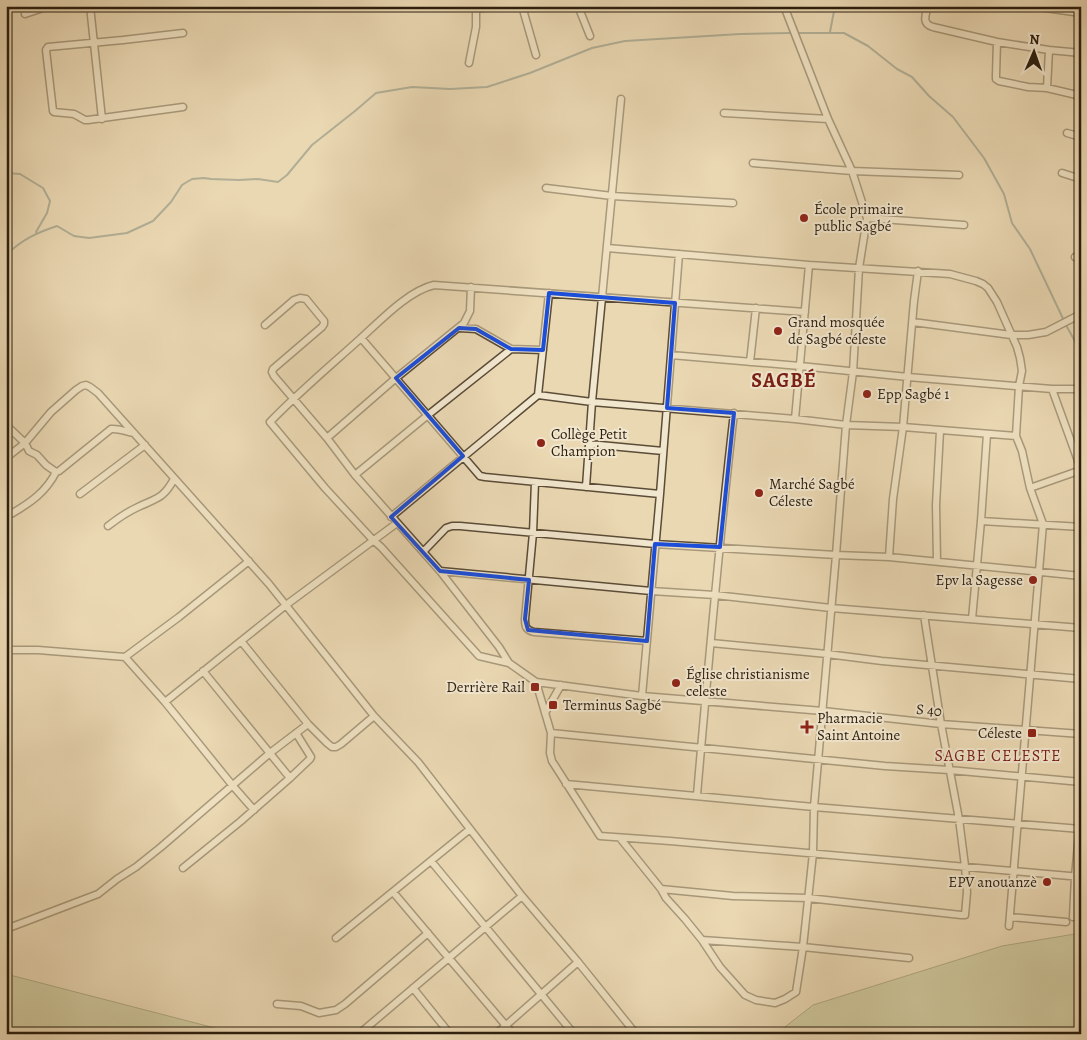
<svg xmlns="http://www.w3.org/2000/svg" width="1087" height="1040" viewBox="0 0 1087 1040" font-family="Alegreya,serif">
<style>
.green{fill:#b5bf8e;stroke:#706e4e}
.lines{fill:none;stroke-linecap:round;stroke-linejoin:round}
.stream{stroke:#6e7a72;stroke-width:2}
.minor-casing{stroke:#5b4c37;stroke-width:9}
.minor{stroke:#f1e6ce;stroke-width:6}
.marked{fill:none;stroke:#1d4ed8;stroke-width:4;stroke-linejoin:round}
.poi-dot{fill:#8f2418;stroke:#f1e6ce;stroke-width:2}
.labels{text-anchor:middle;stroke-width:4;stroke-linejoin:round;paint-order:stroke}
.poi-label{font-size:15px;fill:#2b1e0e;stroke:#f1e6ce;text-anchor:start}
.street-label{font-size:15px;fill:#2b1e0e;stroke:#f1e6ce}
.neighbourhood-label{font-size:16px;letter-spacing:1px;fill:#7a1f14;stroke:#f1e6ce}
.district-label{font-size:20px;font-weight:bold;letter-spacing:1px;fill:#7a1f14;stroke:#f1e6ce}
</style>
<rect width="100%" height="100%" fill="#ead8b3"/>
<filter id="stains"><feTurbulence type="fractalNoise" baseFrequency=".004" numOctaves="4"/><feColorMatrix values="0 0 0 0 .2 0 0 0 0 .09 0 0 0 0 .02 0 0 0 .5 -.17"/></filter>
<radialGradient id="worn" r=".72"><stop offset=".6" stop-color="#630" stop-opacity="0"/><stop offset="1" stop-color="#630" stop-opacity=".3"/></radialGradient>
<path class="green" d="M 1081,933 L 1081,1034 L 776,1034 L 813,1005 L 1002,946 Z
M 6,974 L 238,1034 L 6,1034 Z"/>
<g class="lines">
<path class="stream" d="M 830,32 L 835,6
M 797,33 L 844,33 L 868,46 L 897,69 L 912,77 L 929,96 L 953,117 L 984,158 L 1004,194 L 1012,223 L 1030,249 L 1067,327 L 1081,352
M 6,173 L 20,174 L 43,188 L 50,201 L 47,213 L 36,232
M 6,255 C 23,239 36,233 57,226 L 74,236 L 89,238 L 127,233 L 153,221 L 171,202 L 182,185 L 192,179 L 204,178 L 211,179 L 239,180 L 258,179 L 278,182 L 287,175 L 312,145 L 355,111 L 376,93 L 412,87 L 450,89 L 487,87 L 530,73 L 592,48 L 625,41 L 740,34 L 792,33"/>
<defs>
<path id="minor" d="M 90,6 L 102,119
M 522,6 L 536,55
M 578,6 L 590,36
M 928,6 C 925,16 922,24 933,27 L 997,42 L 1049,50 L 1081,53
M 1031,6 L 1081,13
M 477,9 L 493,6
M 25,14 L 49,6
M 997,42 L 996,75 L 996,79 L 999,81 L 1028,87 L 1047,88 L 1081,96
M 469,63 L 476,27 L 476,6
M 1047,88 L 1049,50
M 183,107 L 88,120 L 85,120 L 74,114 L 54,112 L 53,111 L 46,50 L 48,47 L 123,40 L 183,33
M 724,113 L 828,119
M 1067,133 L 1081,137
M 753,163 L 852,171 L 959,175
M 1062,173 L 1081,179
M 546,188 L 612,196 L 733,203
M 867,218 L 964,225
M 607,248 L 809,265 L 950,274 L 976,281 L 983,284 L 988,288 L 997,302 L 1017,347 L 1020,358 L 1022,371 L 1019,386 L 1016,436 L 1022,451 L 1030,488 L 1043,524 L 1009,926
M 1075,257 L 1081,256
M 805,312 L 434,285 C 408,291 380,321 360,339 C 330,366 299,392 270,422 L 325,488 L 373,540 L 381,547 L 479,656 L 509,663 L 536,682 L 551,733 L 550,753 L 552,761 L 600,836 L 670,841 L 1081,877
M 913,322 L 1011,335 L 1028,335 L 1046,332 L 1081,314
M 265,325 L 294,300 L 300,298 L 306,299 L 324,321 L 324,324 L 322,327 L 273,369 L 272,372 L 274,376 L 327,438 L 355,475 L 440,571 L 499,647 L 509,663
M 459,328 L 476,329 L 511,349 L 543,350
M 361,338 L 480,476 L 485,477 L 660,494
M 671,355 L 800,366 L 908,377 L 1052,389 L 1081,389
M 750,362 L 756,308
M 1052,389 L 1081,469
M 538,395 L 592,402 L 795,419 L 846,425 L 903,427 L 1016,436
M 795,419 L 809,265
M 6,425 L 25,443 L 29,451 L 37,455 L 46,465 L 56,472 L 59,471 L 111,429 C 119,428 126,432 134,433
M 327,438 L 396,378 L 464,323 L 470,311 L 471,287
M 589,444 L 663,451
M 6,458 L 25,443 L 51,412 L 76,390 L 82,386 L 86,385 L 90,387 L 98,393 L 269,584 L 374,716 L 418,762 L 522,896 L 578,962 L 636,1034
M 355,475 L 428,415 L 511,349
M 535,482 L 533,533 L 525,619 C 525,627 526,630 534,632 L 647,641
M 586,487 L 592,402 L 621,99
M 1030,488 L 1081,470
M 80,494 L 145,445
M 6,510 L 11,514 C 30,503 46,492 56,472
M 391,517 L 538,395 L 549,293
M 981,521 L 1081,527
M 108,526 C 117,519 127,512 138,507 C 157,498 163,499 174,479
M 423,552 L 446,528 L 452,526 L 460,526 L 655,544 L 836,555 L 889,557 L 1081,576
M 889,557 L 893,499 L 903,427 L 914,301 L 918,271
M 937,561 L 936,505 L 940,431
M 440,571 L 651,591 L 715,595 L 831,608 L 1081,628
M 972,619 L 981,521 L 987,434
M 241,641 L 308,724 L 327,743 L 332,747 L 336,747 L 341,744 L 374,716
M 711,643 L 827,654 L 882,661 L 1081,679
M 6,650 L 38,650 L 125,657 L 165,702 L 233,786 L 254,810
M 125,657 L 179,617 L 249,561
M 536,682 L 642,696 L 823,711 L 941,724 L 1081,734
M 642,696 L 660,494 L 679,254
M 165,702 L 286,605 L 397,523
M 545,713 L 561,685
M 551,733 L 885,766 L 949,770 L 1081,782
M 290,778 L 310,759 L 311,757 L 296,733
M 566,784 L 814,807 L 1081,829
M 697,795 C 708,668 719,540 734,413
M 620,838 L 661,889 L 666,898 L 685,919 L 702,940 L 720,967 L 745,995 L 756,1000 L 775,1003 L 785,999 L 796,992 L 803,947 L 813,853 L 814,807 L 836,555 L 846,425 L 853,372 L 859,268 L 867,218 L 852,171 L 828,119 L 784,6
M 431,861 L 574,1034
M 183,868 L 241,821 L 290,778 L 203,671
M 661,889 L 733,896 L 808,898 L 961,915 L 965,915 L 967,892 L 965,866 L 959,819 L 941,724 L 924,615
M 393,892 L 513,1034
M 1010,917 L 1066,922
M 1073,917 L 1075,877 L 1081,812
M 6,929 L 98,894 L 117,879 L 136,867 L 161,847 L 270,753 L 308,724
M 336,938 L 470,829
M 702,940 L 803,947 L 909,958
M 413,988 L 450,1034
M 277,1004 L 301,1006 L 319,1013 L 336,1010 L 345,1004 L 428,933
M 359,1034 L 522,896
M 496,1034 L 578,962"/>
</defs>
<use href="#minor" class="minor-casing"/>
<use href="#minor" class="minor"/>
</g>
<path d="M0 0H1087V1040H0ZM 549,293 L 675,303 L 667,408 L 734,413 L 720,547 L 655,544 L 647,641 L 528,630 L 525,619 L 529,580 L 440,571 L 391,517 L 463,456 L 396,378 L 459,328 L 476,329 L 511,349 L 543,350 Z" fill="#ead8b3" fill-opacity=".55" fill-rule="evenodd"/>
<path class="marked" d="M 549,293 L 675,303 L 667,408 L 734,413 L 720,547 L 655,544 L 647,641 L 528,630 L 525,619 L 529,580 L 440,571 L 391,517 L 463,456 L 396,378 L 459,328 L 476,329 L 511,349 L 543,350 Z"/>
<g class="poi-dot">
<circle cx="804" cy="218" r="5"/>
<circle cx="778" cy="331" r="5"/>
<circle cx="867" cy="394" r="5"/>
<circle cx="541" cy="443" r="5"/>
<circle cx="759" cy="493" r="5"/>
<circle cx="1033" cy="580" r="5"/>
<circle cx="676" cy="683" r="5"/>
<rect x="530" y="682" width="10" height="10" rx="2.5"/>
<rect x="548" y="700" width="10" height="10" rx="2.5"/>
<path d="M804.5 719.5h5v5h5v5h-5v5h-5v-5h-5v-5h5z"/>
<rect x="1027" y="728" width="10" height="10" rx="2.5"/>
<circle cx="1047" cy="882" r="5"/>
</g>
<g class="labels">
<g class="poi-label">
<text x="814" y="214">École primaire<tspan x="814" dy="17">public Sagbé</tspan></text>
<text x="788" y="327">Grand mosquée<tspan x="788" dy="17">de Sagbé céleste</tspan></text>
<text x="877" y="399">Epp Sagbé 1</text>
<text x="551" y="439">Collège Petit<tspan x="551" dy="17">Champion</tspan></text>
<text x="769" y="489">Marché Sagbé<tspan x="769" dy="17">Céleste</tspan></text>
<text x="1023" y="585" text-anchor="end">Epv la Sagesse</text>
<text x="686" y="679">Église christianisme<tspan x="686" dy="17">celeste</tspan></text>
<text x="525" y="692" text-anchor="end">Derrière Rail</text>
<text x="563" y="710">Terminus Sagbé</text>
<text x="817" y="723">Pharmacie<tspan x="817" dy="17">Saint Antoine</tspan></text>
<text x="1022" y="738" text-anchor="end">Céleste</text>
<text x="1037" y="887" text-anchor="end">EPV anouanzè</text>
</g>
<g class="street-label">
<text transform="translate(929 710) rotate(5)" y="5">S 40</text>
</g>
<g class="neighbourhood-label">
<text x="998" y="761">SAGBE CELESTE</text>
</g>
<g class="district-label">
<text x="784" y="387">SAGBÉ</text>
</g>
</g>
<rect width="1087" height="1040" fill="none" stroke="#ead8b3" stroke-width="25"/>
<rect x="8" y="8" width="1072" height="1025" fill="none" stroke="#2b1e0e" stroke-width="2.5"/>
<rect x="12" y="12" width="1062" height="1015" fill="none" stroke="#2b1e0e"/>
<g transform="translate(1034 52) rotate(2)" stroke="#f1e6ce" stroke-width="4" paint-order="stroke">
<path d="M0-4L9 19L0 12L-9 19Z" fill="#2b1e0e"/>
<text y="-8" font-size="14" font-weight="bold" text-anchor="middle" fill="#2b1e0e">N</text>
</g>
<rect width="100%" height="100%" filter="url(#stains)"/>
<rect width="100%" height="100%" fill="url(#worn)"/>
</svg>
